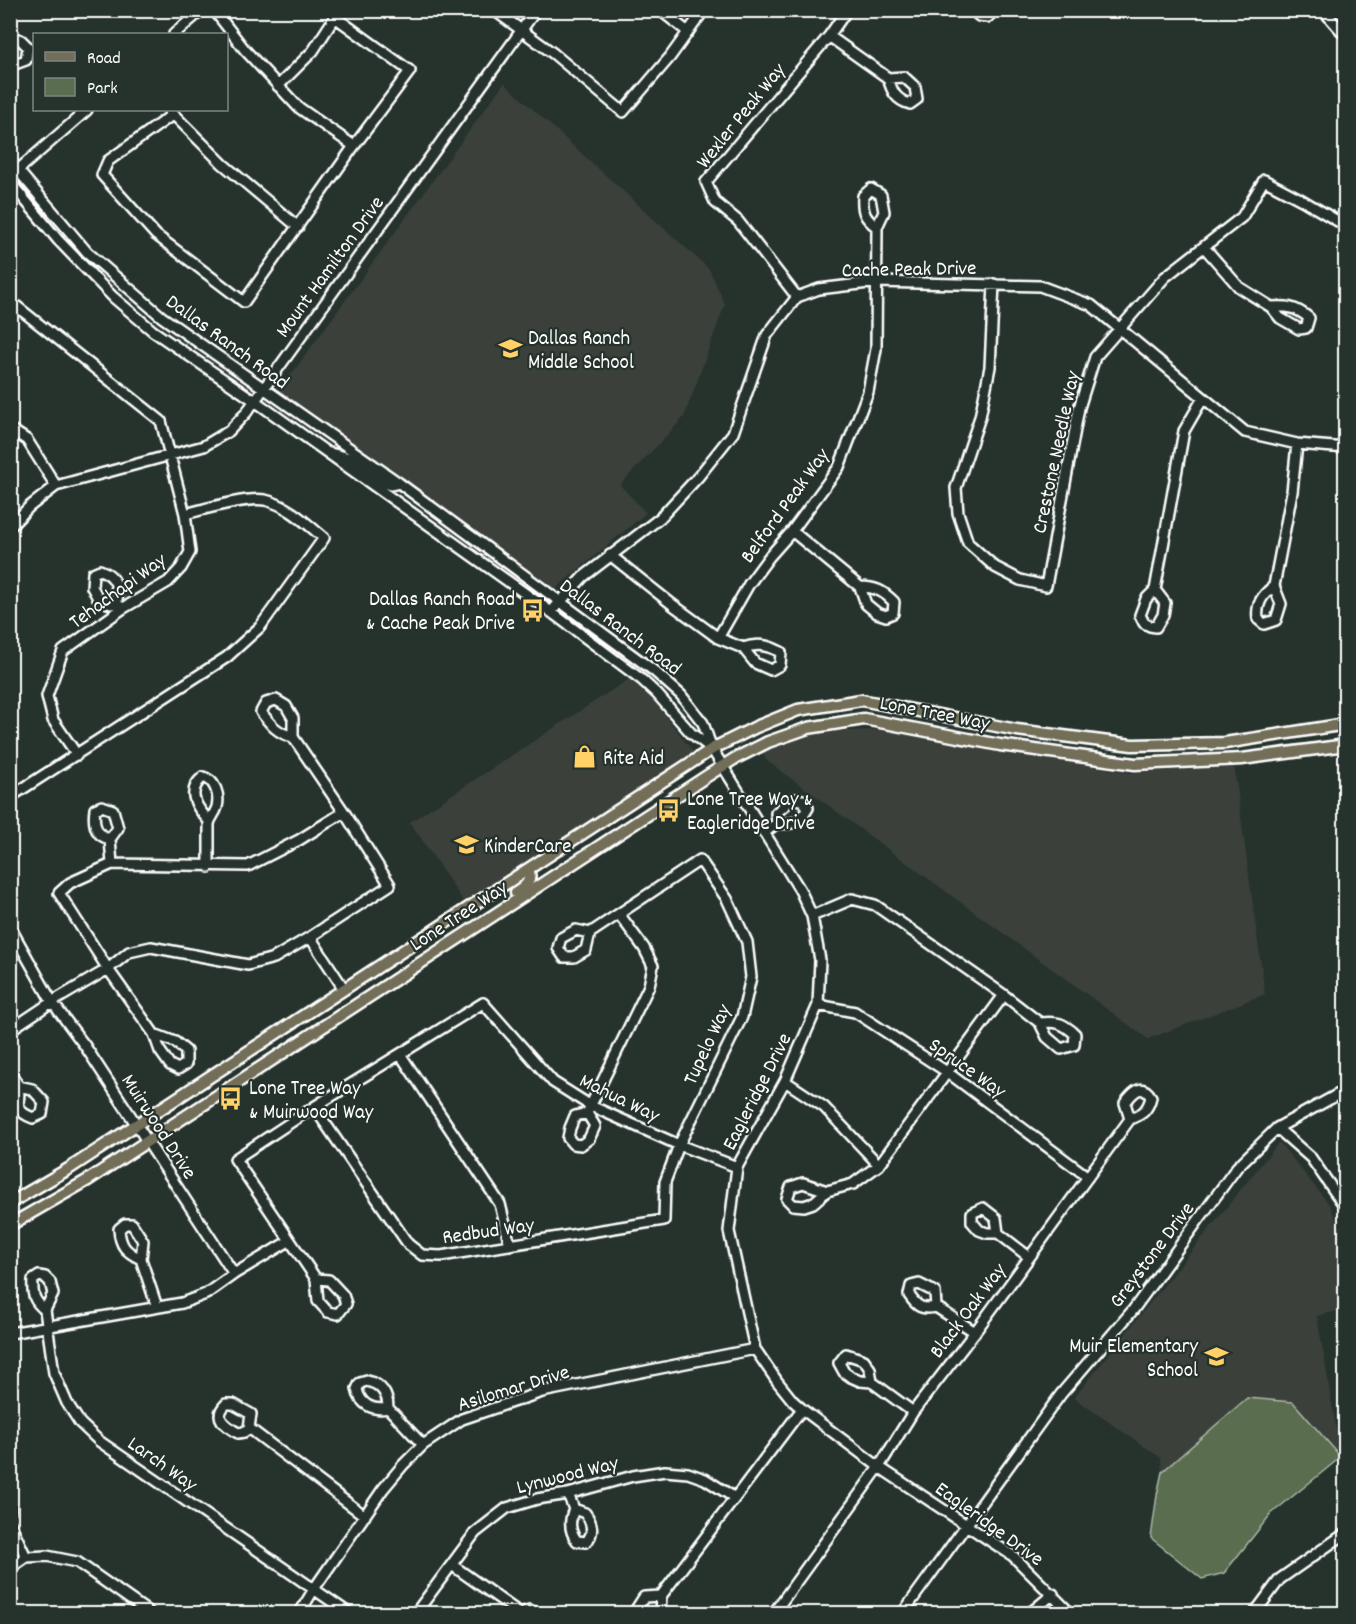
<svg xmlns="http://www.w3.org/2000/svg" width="1356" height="1624" viewBox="0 0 1356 1624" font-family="Dekko,sans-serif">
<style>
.built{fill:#3b403a}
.green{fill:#5a6d50;stroke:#acb6a8;stroke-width:1.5}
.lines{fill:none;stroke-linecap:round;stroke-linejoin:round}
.minor-casing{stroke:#fff;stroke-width:14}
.major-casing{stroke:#fff;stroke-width:15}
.minor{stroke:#26332d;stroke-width:9}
.major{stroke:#726e59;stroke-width:10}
.labels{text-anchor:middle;stroke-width:4.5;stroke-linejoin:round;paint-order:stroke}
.street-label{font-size:21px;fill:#fff;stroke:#26332d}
.poi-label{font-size:21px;fill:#fff;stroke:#26332d;text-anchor:start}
</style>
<rect width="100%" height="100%" fill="#26332d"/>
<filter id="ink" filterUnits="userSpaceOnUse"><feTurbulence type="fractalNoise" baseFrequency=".0167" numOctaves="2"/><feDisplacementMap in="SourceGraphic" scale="12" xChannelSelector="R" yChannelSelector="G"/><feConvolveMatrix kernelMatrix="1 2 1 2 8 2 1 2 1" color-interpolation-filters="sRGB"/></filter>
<g filter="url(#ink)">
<path class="built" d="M 504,83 L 709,269 L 725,304 L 684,417 L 620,485 L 646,513 L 548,595 L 277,394 Z
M 629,679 L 651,697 L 695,754 L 465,904 L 410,822 Z
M 884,730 L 1131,773 L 1234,766 L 1265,994 L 1148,1039 L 766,760 L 761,749 L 804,736 L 835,731 Z
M 1279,1142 L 1329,1204 L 1345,1238 L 1345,1309 L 1317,1316 L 1341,1457 L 1271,1514 L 1224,1573 L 1202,1579 L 1151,1538 L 1157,1495 L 1162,1472 L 1161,1458 L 1074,1398 Z"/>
<path class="green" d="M 1247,1398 L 1293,1402 L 1341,1457 L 1271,1514 L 1224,1573 L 1202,1579 L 1151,1538 L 1157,1495 L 1162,1472 Z"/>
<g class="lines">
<defs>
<path id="minor" d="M 214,10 L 245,50 L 298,107 L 354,146
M 494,10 L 554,54 L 623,112 L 670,57 L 704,10
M 660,10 L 688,32
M 973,10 L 979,16 L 988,17 L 994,10
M 1323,10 L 1346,36
M 174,34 L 202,10
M 10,36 L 21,40 L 28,47 L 26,60 L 15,64 L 10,60
M 829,36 L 888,78 L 904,77 L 915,87 L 917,99 L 910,104 C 896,100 892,92 888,78
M 170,111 L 223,164 L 298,227
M 172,115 L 108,161 L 102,175 L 156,235 L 244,302 L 354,146 L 410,71 L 335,17 L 313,51 L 278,86
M 10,161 L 87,252 L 162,317 L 399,483 L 654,671 L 681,695 L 703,723 L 712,749 L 800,890 L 812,916 L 820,960 L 818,1005 L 785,1081 L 737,1167 L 729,1231 L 755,1349 L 777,1381 L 793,1401 L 802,1409 L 879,1467 L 1013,1556 L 1071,1614
M 10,177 L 87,110
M 10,182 L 58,240 L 113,297 L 153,331 L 255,401 L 551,612 L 642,680 L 657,694 L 691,733 L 712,749
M 1204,247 L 1239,287 L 1271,307 L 1280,318 L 1299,329 L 1306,328 L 1309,318 C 1296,307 1288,306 1271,307
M 994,284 L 990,367 L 980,417 L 956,488 L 958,513 L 968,543 L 995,567 L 1020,580 L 1046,586 L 1079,408 L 1095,357 L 1165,277 L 1242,217 L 1264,180 L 1302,200 L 1346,226
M 797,297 L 738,221 L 715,202 L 706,182 L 829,36 L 847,10
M 10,299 L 15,305 L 161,421 L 185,514 L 190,552 L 181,568 L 168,582 L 122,609 L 63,651 L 47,696 L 53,720 L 77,755
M 10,429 L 27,440 L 56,486
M 330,453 L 346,457 L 386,484 L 390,485 L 399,483
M 10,527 L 29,507 L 56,486 L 204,446 L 229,431 L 246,413 L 536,10
M 792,531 L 860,587 L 866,604 L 877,613 L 886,616 L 893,613 L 894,602 C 883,591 876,587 860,587
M 610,555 L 673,605 L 718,638 L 743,648 L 755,663 L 771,670 L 780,665 L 781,652 C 767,645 758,643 743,648
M 1274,586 C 1262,595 1256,604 1258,619 L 1264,624 L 1276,620 L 1281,604 L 1274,586 L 1292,492 L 1297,444
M 1155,590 L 1165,603 L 1163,615 L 1156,627 L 1150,626 L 1144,623 L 1140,615 L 1146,599 L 1155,590 L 1184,431 L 1203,398
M 117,603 L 111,604 L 99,600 L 92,587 L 93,573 L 100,570 C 117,576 118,587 117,603 L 122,609
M 551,612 L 583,577 L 660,518 L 698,477 L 733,433 L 767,335 L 797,297 L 819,289 L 877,282 L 1040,286 L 1091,305 L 1245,432 L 1297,444 L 1346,448
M 718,638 L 749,584 L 769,557 L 792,531 L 839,467 L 868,392 L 876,349 L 877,227 L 884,212 L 881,195 L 871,189 L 863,196 C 862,211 864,218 877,227
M 10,797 L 227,657 L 260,627 L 324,538 C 307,524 288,505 265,500 C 246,497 205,509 185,514
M 764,833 L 777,823 C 793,825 800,823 808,808 L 803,800 L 792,799 L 776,813 L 777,823
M 110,839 C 95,836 93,823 95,809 L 102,806 L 113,810 L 118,828 L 110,839 L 112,864
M 209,867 C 209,853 209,838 209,824 C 210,818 215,814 217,807 C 220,795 215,780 203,777 C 185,792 197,808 209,821
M 812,916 L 852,899 L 875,905 L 1004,995 L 1040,1023 L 1047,1037 L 1061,1049 L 1074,1045 L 1075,1034 C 1063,1023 1057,1021 1040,1023
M 10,927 L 52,1002 L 85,1046 L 234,1274
M 310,937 L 344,989
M 818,1005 L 855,1012 L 947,1072 L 1088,1177
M 10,1030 L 52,1002 L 108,969 L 129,952 L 151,947 L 248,965 L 274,958 L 310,937 L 390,885 L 344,812 L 293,737 L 293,718 L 286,706 L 276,700 L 266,703 L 261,712 C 271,725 277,733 293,737
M 154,1034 L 175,1042 L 186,1051 L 186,1064 L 178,1069 L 170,1065 L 160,1051 L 154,1034 L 108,969 L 59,893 L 70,883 L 112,864 L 248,866 L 299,840 L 344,812
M 400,1054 L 500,1204 L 510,1245
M 10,1073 C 13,1077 17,1082 18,1086 C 22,1102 10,1109 33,1118 L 42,1114 L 44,1102 L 32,1089 L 18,1086
M 785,1081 L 824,1107 L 879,1165
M 314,1107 L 408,1244 L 422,1255 L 441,1256 L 664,1220 L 665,1182 L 679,1145 L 742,1017 L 751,977 L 747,942 L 727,899 L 700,860 L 590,933 L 586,950 L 574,957 L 564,957 L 558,948 L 561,938 L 576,930 L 590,933
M 587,1113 L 595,1126 L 589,1139 L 581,1145 L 573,1144 L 568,1138 L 570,1128 L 575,1116 L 587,1113 L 649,986 L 653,966 L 644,948 L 619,914
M 1277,1128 L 1311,1158 L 1346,1208
M 827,1191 L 803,1183 L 791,1187 L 787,1199 L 793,1205 L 804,1206 L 813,1203 L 827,1191 L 853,1184 L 879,1165 L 1004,995
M 998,1233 L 996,1218 L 983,1208 L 972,1213 L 972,1222 L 979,1230 L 987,1233 L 998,1233 L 1029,1257
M 141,1259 C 126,1252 120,1246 119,1229 L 125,1224 L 132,1224 L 143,1241 L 141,1259 L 157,1307
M 316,1279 L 329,1280 L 343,1295 L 346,1304 L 338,1314 L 328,1312 L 318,1301 L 316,1279 L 235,1159 L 314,1107 L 483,1003 L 553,1082 L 591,1106 L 679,1145 L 737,1167
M 936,1307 L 935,1292 L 919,1284 L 911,1286 L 909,1295 C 917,1307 922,1310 936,1307 L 975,1332
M 45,1310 C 34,1301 32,1295 33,1280 L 39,1276 L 45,1277 L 50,1282 L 53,1294 L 45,1310 L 54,1373 L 67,1403 L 80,1423 L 99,1441 L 350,1614
M 10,1333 L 182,1303 L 206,1294 L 234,1274 L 289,1241
M 367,1381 C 381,1384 388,1394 388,1408 C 373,1411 360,1405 357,1389 L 360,1383 Z
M 872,1382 L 870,1369 L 864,1360 L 846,1354 L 839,1363 L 844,1372 L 851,1377 L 860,1381 L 872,1382 L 913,1412
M 226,1404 L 233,1404 L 251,1414 L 249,1428 L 244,1432 L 238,1433 C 226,1426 212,1418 226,1404 Z
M 388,1408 L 423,1445
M 249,1428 L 365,1516
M 568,1494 L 574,1509 C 569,1521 569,1531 577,1541 L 586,1542 C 595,1533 592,1522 585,1513 L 574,1509
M 10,1504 L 10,1511
M 10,1523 L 26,1557
M 452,1565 L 521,1614
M 10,1568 L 26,1557 L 47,1556 L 77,1562 L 151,1614
M 521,1613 L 529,1610 L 539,1614
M 299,1614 L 314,1589 L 383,1489 L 403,1465 L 423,1445 L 462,1419 L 542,1392 L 755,1349
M 415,1614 L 475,1533 L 507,1508 L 537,1499 L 568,1494 L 633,1476 L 665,1471 L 688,1473 L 705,1479 L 735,1498
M 633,1614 L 644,1597 L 661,1596
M 660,1614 L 661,1596 L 802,1409
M 773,1614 L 879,1467 L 913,1412 L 975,1332 L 1130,1119 C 1142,1115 1148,1110 1151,1097 C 1142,1082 1133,1092 1125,1103 L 1130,1119
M 902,1614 L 1061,1394 L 1133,1310 L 1237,1167 L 1277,1128 L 1346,1090
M 1029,1614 L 1053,1594
M 1254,1614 L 1280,1579 L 1346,1533"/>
<path id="major" d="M 516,893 C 525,887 533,881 528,869
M 10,1203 L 70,1168 L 712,749 L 756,727 L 798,710 L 861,700 L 1017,730 L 1132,745 L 1225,743 L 1346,724
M 10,1225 L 88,1180 L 707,776 L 734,759 L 768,742 L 808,728 L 864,719 L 1000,745 L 1135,764 L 1242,759 L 1346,745"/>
</defs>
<use href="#minor" class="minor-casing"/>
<use href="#major" class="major-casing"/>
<use href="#minor" class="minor"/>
<use href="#major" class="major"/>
</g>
</g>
<defs>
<symbol id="school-bare" viewBox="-9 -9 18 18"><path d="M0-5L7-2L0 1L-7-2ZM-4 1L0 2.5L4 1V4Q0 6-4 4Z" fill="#ffd166" stroke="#26332d" stroke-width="2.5" paint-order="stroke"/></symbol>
<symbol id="bus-bare" viewBox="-9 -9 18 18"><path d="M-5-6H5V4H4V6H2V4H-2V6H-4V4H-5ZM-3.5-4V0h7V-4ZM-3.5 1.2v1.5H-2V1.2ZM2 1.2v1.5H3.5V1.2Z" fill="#ffd166" stroke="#26332d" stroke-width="2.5" paint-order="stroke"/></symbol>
<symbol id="shop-bare" viewBox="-9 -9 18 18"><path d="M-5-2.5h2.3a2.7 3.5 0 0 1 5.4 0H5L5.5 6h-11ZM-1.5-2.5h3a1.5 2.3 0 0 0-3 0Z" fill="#ffd166" stroke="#26332d" stroke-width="2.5" paint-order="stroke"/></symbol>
</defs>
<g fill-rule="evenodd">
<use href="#school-bare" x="494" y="332" width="33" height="33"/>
<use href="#bus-bare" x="516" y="594" width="33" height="33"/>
<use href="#shop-bare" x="568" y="740" width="33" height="33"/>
<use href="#bus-bare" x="652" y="794" width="33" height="33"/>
<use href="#school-bare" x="450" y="828" width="33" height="33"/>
<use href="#bus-bare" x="214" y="1082" width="33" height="33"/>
<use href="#school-bare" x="1200" y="1340" width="33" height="33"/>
</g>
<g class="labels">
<g class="street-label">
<text transform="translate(740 115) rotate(-51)" y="7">Wexler Peak Way</text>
<text transform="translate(329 266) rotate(-54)" y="7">Mount Hamilton Drive</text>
<text transform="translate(909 268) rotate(-1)" y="7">Cache Peak Drive</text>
<text transform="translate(228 341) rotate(36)" y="7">Dallas Ranch Road</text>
<text transform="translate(1055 452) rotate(-78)" y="7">Crestone Needle Way</text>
<text transform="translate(784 505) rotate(-54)" y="7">Belford Peak Way</text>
<text transform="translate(117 590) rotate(-36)" y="7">Tehachapi Way</text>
<text transform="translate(621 626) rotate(37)" y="7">Dallas Ranch Road</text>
<text transform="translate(935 712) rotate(11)" y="7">Lone Tree Way</text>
<text transform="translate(458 915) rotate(-33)" y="7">Lone Tree Way</text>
<text transform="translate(706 1044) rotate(-65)" y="7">Tupelo Way</text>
<text transform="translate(968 1067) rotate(35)" y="7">Spruce Way</text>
<text transform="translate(756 1091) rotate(-63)" y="7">Eagleridge Drive</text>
<text transform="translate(620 1097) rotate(26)" y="7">Mahua Way</text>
<text transform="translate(160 1126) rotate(57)" y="7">Muirwood Drive</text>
<text transform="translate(488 1230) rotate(-8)" y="7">Redbud Way</text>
<text transform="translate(1151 1254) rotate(-53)" y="7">Greystone Drive</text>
<text transform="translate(967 1310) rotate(-53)" y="7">Black Oak Way</text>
<text transform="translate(513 1387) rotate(-17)" y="7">Asilomar Drive</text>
<text transform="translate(163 1463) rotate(35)" y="7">Larch Way</text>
<text transform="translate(567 1474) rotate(-14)" y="7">Lynwood Way</text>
<text transform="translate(990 1523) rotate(36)" y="7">Eagleridge Drive</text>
</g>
<g class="poi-label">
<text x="528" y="344">Dallas Ranch<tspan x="528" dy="24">Middle School</tspan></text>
<text x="515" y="605" text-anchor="end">Dallas Ranch Road<tspan x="515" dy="24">&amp; Cache Peak Drive</tspan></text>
<text x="603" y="764">Rite Aid</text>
<text x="687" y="805">Lone Tree Way &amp;<tspan x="687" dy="24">Eagleridge Drive</tspan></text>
<text x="484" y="852">KinderCare</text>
<text x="249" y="1094">Lone Tree Way<tspan x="249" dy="24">&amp; Muirwood Way</tspan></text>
<text x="1198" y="1352" text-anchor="end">Muir Elementary<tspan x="1198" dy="24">School</tspan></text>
</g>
</g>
<rect width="1356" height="1624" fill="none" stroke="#26332d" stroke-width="36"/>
<rect x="18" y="18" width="1320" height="1588" fill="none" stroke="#fff" stroke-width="2" filter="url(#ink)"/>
<rect x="33" y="33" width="195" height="78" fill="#26332d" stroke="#7d8581" stroke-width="1.5"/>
<rect x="45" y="52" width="30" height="9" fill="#726e59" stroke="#7d8581" stroke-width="1.5"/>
<text x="87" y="63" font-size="18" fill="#ffffff">Road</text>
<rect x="45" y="78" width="30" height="18" fill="#5a6d50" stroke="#7d8581" stroke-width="1.5"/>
<text x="87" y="93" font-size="18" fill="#ffffff">Park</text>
</svg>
